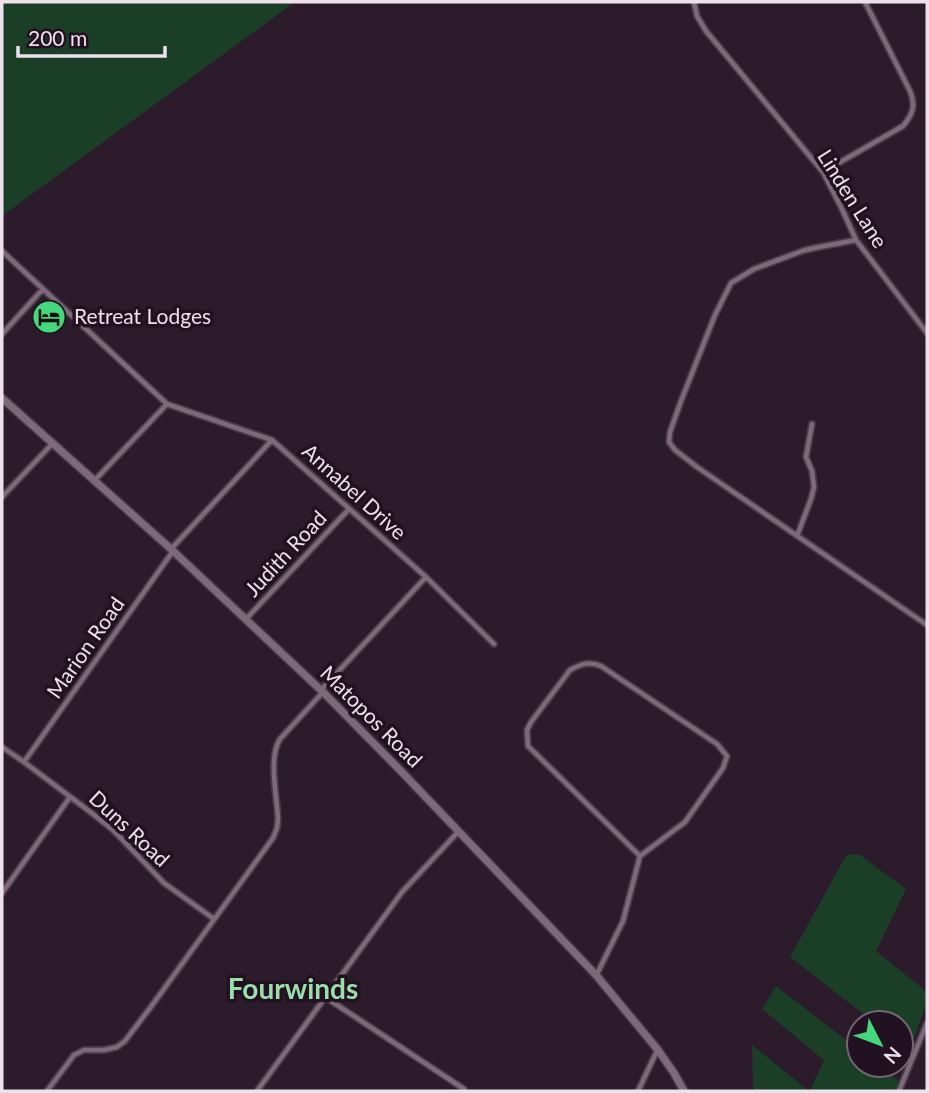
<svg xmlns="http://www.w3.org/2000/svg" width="929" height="1093" viewBox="0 0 929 1093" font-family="Lato,sans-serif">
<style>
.green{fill:#1b3e26}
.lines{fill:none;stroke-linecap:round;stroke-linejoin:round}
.street-casing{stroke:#483a47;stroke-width:8}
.secondary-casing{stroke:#483a47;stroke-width:10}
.street{stroke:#7e697b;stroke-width:4.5}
.secondary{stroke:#7e697b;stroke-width:7}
.labels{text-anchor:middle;stroke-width:7;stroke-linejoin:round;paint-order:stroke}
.street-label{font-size:21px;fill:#ede1ec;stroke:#221221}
.poi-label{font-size:21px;fill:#ede1ec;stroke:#221221;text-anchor:start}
.district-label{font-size:28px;font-weight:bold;fill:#99deab;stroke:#221221}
</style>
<rect width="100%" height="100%" fill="#2c1b2a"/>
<path class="green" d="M 2,2 L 295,2 L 2,216 Z
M 849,854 L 860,855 L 906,889 L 876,951 L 927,992 L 927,1002 L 910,1050 L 901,1043 L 901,1023 L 875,1023 L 790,957 L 844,859 Z
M 776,986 L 859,1050 L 859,1065 L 878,1065 L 900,1082 L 896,1091 L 810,1091 L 824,1060 L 762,1009 Z
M 752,1045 L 809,1091 L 753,1091 Z"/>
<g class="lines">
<defs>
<path id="street" d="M 694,2 L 697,16 L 706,31 L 823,172 L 842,209 L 856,240 L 927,333
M 823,172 L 903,126 C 913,114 916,105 910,91 L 865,2
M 856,240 L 814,248 L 802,251 L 754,269 L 731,283 L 715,315 L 681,401 L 670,432 L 669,442 L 675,450 L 697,467 L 927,625
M 2,251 L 167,404 L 272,440 L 426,577 L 494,644
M 2,334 L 42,290
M 94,481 L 167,404
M 2,497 L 52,444
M 797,536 L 811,499 L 814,487 L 812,471 L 806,457 L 812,424
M 171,549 L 272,440
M 246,619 L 349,509
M 321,690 L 426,577
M 2,747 L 24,762 L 93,814 L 113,830 L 164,883 L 214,919
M 24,762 L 173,551
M 2,893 L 70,797
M 597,974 L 623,921 L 640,856 L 685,822 L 723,768 L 727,756 L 717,744 L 601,666 C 589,661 581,664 570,670 L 531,722 L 527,730 L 528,746 L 640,856
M 325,997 L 464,1089
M 47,1091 L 74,1055 L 84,1050 L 104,1050 L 117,1047 L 125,1041 L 153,1004 L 273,838 L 277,828 L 278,819 C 277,796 268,758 280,739 L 323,692
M 257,1091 L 402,892 L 458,832
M 638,1091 L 657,1051
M 899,1091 L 927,1023"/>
<path id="secondary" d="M 2,398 L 171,549 L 323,692 L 397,767 L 596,975 L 658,1050 L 674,1073 L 684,1091"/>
</defs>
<use href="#street" class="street-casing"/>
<use href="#secondary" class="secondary-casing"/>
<use href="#street" class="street"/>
<use href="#secondary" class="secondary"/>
</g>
<defs>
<symbol id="hotel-disc" viewBox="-11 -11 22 22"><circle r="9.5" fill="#44d77b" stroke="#221221"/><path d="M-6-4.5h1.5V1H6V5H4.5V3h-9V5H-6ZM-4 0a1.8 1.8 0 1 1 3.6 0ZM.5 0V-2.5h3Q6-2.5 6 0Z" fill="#111"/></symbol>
</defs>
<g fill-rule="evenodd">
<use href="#hotel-disc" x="30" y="298" width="38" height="38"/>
</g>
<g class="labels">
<g class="street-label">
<text transform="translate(852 199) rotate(58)" y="7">Linden Lane</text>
<text transform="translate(354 492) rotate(42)" y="7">Annabel Drive</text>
<text transform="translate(286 554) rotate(-47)" y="7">Judith Road</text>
<text transform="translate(86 648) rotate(-55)" y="7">Marion Road</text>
<text transform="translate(371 717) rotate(45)" y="7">Matopos Road</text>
<text transform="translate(129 829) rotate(43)" y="7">Duns Road</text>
</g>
<g class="poi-label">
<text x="74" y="324">Retreat Lodges</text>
</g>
<g class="district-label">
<text x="293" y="999">Fourwinds</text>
</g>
</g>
<rect width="929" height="1093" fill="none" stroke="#ede1ec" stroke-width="7"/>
<g transform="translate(880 1044) rotate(132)"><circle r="33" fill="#221221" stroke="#736572" stroke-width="2"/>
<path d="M0-5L12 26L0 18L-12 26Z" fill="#44d77b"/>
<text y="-10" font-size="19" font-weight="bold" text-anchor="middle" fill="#ede1ec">N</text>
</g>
<path d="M18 46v10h147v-10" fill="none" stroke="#ede1ec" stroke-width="3.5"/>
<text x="28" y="46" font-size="21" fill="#ede1ec" stroke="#221221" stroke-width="5" paint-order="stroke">200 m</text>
</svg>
